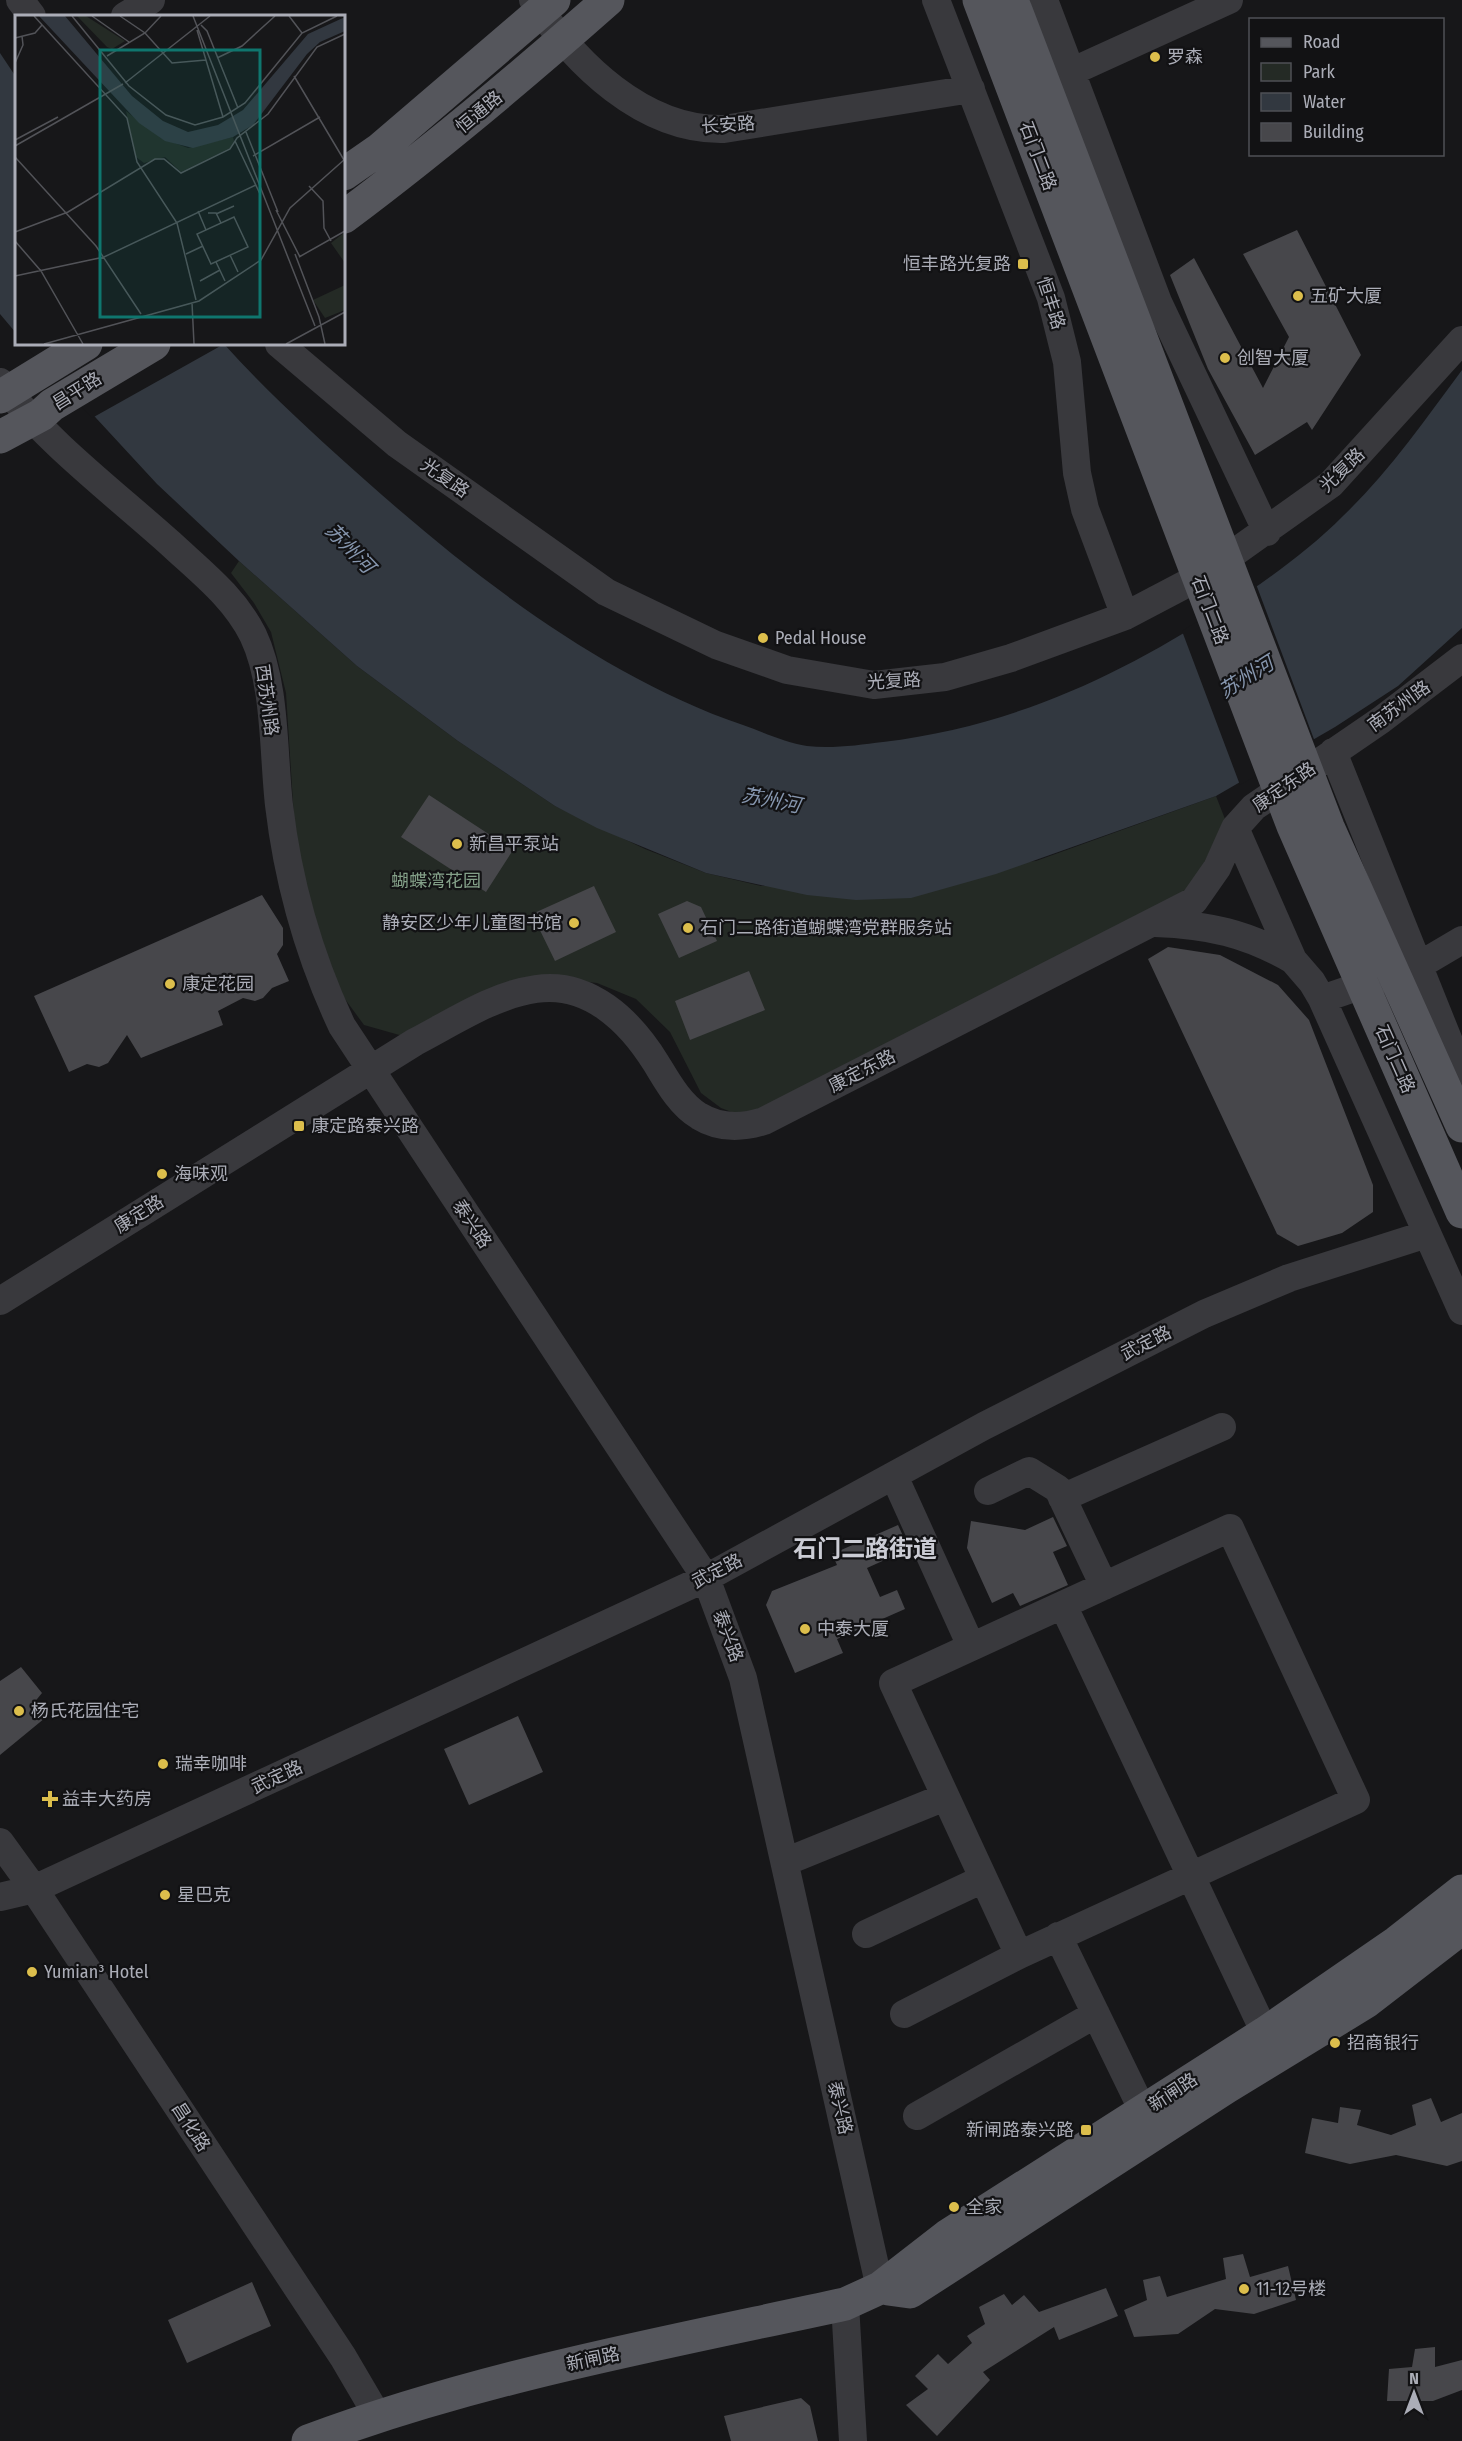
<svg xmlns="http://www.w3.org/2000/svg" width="1462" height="2441" viewBox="0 0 1462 2441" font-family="'Fira Sans Condensed','Noto Sans SC',sans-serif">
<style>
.green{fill:#242a25}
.water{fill:#323840}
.pier{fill:#171719}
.building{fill:#47474b}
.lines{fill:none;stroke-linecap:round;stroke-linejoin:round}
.minor{stroke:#39393d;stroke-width:28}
.major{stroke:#55565c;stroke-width:33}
.major-bridge{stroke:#55565c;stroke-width:33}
.poi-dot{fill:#dcbe4c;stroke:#121214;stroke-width:2}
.labels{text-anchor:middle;stroke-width:4.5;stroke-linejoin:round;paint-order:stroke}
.poi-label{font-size:18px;fill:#abadb7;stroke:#121214;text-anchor:start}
.street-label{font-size:18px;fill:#abadb7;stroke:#121214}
.park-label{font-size:18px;fill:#84a089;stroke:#121214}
.water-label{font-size:20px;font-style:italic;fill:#8696ae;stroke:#121214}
.district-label{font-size:24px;font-weight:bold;fill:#cbccd4;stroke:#121214}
.inset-road{fill:none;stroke:#525358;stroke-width:1.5}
.view{fill:#0f766e;fill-opacity:0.15;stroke:#0f766e;stroke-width:3}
.inset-edge{fill:none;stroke:#abadb7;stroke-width:3}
</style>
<rect width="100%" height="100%" fill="#171719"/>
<path class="green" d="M 239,561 L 357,666 L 458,741 L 555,806 L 645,849 L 706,873 L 761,886 L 1036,861 L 1216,796 L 1225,819 L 1190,893 L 745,1117 L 721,1108 L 701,1093 L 670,1032 L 636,999 L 597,983 L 546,977 L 403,1036 L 364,1025 L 331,980 L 306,901 L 294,818 L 286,693 L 271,632 L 254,603 L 231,573 Z"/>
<path class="water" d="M 0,53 L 16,77 L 16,333 L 0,314 Z
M 224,344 C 268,393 316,436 365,480 C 474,577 603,677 743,725 C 763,732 786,743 807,746 C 831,749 859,745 883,742 C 1012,726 1116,678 1224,608 C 1266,581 1307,552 1343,516 C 1388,473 1425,420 1462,370 L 1462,628 L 1398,686 L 1335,727 L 1216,796 L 996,874 L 911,898 L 856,900 L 807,895 L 706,873 L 597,828 L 555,806 L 458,741 L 357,666 L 239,561 L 157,484 L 72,392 Z"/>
<path class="pier" d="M 23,344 L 224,344 L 92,418 Z
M 1256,584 L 1315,742 L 1240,785 L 1182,631 Z"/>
<path class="building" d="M 1297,230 L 1361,355 L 1312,430 L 1307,422 L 1255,455 L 1208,369 L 1170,275 L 1194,258 L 1263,388 L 1289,337 L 1243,254 Z
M 429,795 L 513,850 L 486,892 L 401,837 Z
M 594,886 L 616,932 L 555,961 L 532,914 Z
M 262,895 L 283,928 L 283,945 L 277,954 L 289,981 L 272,988 L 263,998 L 255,1001 L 243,998 L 218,1011 L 223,1025 L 141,1058 L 127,1035 L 108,1063 L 99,1067 L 87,1064 L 69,1072 L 34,996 Z
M 687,901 L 701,907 L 717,941 L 679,958 L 658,914 Z
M 1168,947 L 1220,955 L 1278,985 L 1309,1020 L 1373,1185 L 1373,1212 L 1342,1233 L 1298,1246 L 1277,1234 L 1148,959 Z
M 749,971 L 765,1010 L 690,1040 L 675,1001 Z
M 1053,1517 L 1067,1546 L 1053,1552 L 1068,1585 L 1020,1606 L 1013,1593 L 992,1603 L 967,1548 L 971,1521 L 1025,1530 Z
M 898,1525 L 909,1549 L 867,1568 L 880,1597 L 897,1590 L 905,1609 L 837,1639 L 843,1653 L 795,1673 L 766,1605 L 772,1591 L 837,1565 L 832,1554 Z
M 21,1667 L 42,1693 L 33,1704 L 45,1718 L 0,1755 L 0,1681 Z
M 518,1716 L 543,1772 L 469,1805 L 444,1749 Z
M 1431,2098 L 1441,2122 L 1462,2113 L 1462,2161 L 1447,2166 L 1396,2155 L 1350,2164 L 1305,2153 L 1312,2118 L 1338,2123 L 1340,2107 L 1361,2110 L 1357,2125 L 1391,2135 L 1416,2125 L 1412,2105 Z
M 1243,2254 L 1250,2277 L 1288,2266 L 1296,2300 L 1254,2314 L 1215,2309 L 1178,2334 L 1134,2337 L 1124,2310 L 1147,2300 L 1143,2280 L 1160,2276 L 1167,2297 L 1226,2279 L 1223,2258 Z
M 252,2282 L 271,2326 L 187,2363 L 168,2320 Z
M 1106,2288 L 1118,2316 L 1059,2340 L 1054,2327 L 983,2372 L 990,2380 L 937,2436 L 906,2405 L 928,2389 L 915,2376 L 938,2354 L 948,2364 L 972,2343 L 967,2336 L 985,2324 L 979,2307 L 1004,2294 L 1012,2305 L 1024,2295 L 1039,2312 Z
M 1435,2347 L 1435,2367 L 1462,2360 L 1462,2390 L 1433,2401 L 1387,2401 L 1389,2369 L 1412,2367 L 1415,2349 Z
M 801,2398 L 810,2406 L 818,2441 L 731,2441 L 724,2416 Z"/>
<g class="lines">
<path class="minor" d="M 20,0 L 32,16
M 533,0 C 575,63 643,131 724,129 L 971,89
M 936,0 L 1051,298 L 1067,362 L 1077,473 L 1085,509 L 1125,616
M 1044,0 L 1158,302 L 1267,532
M 125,16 L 151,0
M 1071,72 L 1229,0
M 279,344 L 397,444 L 606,592 L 716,645 L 787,670 L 874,685 L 945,677 L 1011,658 L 1125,616 L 1203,575 L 1331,484 L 1462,340
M 0,382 C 48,443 113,492 171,544 C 201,572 234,597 253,635 C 276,683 273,751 279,805 C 288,882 309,956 342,1026 L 706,1578 L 743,1678 L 880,2288
M 1333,752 L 1462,1074
M 1235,828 L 1293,960 L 1312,982 L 1322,999 L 1462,1311
M 1155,923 C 1209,925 1246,933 1293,960
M 1322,999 L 1418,966 L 1462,940
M 0,1301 L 415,1042 C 452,1023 493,995 536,989 C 589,981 630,1021 656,1063 C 667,1081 680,1105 699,1116 C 720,1129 742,1128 764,1121 L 1194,901 L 1217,868 L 1235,828 L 1254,807 L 1381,720 L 1462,658
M 894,1476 L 971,1646
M 988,1491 L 1029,1471 L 1058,1489 L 1104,1586
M 1062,1498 L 1222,1427
M 1230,1528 L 1356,1800 L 1019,1955 L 893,1683 Z
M 1063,1605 L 1265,2033
M 0,1842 L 34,1889 L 343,2357 L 377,2415
M 785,1862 L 945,1797
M 0,1897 L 34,1889 L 706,1578 L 984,1426 L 1204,1314 L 1289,1278 L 1427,1234
M 866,1934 L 983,1879
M 1058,1936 L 1143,2111
M 904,2014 L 1019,1955
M 917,2116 L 1096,2014
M 845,2304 L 853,2441"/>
<path class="major" d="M 344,174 L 380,149 L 554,0
M 344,217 C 435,149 522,76 608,0
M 0,397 L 86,344
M 0,437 L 41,415 L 52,405 L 154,344
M 888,2289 L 910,2292 L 1227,2087 L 1366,2002 L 1462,1928
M 308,2441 C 482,2376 665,2343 845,2304 L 880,2288 L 947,2236 L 1265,2033 L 1397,1942 L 1462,1891"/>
<path class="major-bridge" d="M 979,0 L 1293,826 L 1462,1212
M 1012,0 L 1328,827 L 1462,1126"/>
</g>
<g class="poi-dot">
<circle cx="1155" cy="57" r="6"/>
<rect x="1017" y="258" width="12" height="12" rx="3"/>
<circle cx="1298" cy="296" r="6"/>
<circle cx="1225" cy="358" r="6"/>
<circle cx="763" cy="638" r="6"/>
<circle cx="457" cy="844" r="6"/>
<circle cx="574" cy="923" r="6"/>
<circle cx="688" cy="928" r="6"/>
<circle cx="170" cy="984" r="6"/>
<rect x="293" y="1120" width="12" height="12" rx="3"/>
<circle cx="162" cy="1174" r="6"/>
<circle cx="805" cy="1629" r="6"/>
<circle cx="19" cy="1711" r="6"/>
<circle cx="163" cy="1764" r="6"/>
<path d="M47 1790h6v6h6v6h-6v6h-6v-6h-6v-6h6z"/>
<circle cx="165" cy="1895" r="6"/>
<circle cx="32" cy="1972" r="6"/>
<circle cx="1335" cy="2043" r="6"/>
<rect x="1080" y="2124" width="12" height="12" rx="3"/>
<circle cx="954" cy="2207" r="6"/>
<circle cx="1244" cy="2289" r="6"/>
</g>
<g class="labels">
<g class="poi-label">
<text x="1167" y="63">罗森</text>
<text x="1011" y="270" text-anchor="end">恒丰路光复路</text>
<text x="1310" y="302">五矿大厦</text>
<text x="1237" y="364">创智大厦</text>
<text x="775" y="644">Pedal House</text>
<text x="469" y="850">新昌平泵站</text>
<text x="562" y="929" text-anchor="end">静安区少年儿童图书馆</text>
<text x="700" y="934">石门二路街道蝴蝶湾党群服务站</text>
<text x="182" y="990">康定花园</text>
<text x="311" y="1132">康定路泰兴路</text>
<text x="174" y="1180">海味观</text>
<text x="817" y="1635">中泰大厦</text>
<text x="31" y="1717">杨氏花园住宅</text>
<text x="175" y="1770">瑞幸咖啡</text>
<text x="62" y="1805">益丰大药房</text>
<text x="177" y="1901">星巴克</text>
<text x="44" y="1978">Yumian³ Hotel</text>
<text x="1347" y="2049">招商银行</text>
<text x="1074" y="2136" text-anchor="end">新闸路泰兴路</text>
<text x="966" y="2213">全家</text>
<text x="1256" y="2295">11-12号楼</text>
</g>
<g class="street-label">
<text transform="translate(479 112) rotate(-40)" y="6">恒通路</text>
<text transform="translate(728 125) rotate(-4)" y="6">长安路</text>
<text transform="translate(1038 156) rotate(69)" y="6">石门二路</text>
<text transform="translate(1051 303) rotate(72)" y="6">恒丰路</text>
<text transform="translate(77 391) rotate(-32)" y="6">昌平路</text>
<text transform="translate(1342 470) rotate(-44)" y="6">光复路</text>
<text transform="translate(445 478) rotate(35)" y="6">光复路</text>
<text transform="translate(1210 610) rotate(69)" y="6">石门二路</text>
<text transform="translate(894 681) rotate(-3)" y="6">光复路</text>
<text transform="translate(267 700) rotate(82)" y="6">西苏州路</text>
<text transform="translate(1399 706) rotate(-36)" y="6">南苏州路</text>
<text transform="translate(1284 787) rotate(-35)" y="6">康定东路</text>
<text transform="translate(1395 1059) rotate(66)" y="6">石门二路</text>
<text transform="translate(862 1071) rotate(-27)" y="6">康定东路</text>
<text transform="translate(139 1214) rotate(-32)" y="6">康定路</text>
<text transform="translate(472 1224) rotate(56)" y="6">泰兴路</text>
<text transform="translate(1146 1343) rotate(-27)" y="6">武定路</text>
<text transform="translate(717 1571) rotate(-27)" y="6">武定路</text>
<text transform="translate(728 1636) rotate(69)" y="6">泰兴路</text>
<text transform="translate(277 1777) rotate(-25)" y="6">武定路</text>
<text transform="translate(1173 2092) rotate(-33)" y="6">新闸路</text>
<text transform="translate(840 2108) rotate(77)" y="6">泰兴路</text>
<text transform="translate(191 2127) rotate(57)" y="6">昌化路</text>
<text transform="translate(593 2359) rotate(-12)" y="6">新闸路</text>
</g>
<g class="park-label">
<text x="436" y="887">蝴蝶湾花园</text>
</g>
<g class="water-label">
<text transform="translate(350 548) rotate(46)" y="7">苏州河</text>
<text transform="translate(1246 677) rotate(-32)" y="7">苏州河</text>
<text transform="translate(771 800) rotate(11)" y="7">苏州河</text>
</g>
<g class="district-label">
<text x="865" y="1557">石门二路街道</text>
</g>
</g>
<g transform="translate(15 15)">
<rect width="330" height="330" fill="#171719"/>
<path d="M 62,1 L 71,1 L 110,26 L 97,34 L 92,32 ZM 111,96 L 146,123 L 173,133 L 218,122 L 219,126 L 215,133 L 166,157 L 150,142 L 129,148 L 121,142 ZM 330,217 L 330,248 L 316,228 ZM 330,270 L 330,295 L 310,303 L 298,285 Z" fill="#242a25"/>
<path d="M 24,1 L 50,1 L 117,81 L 148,106 L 173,117 L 203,110 L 228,95 L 293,19 L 330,2 L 330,16 L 305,27 L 292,39 L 238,110 L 218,122 L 178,133 L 150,126 L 124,108 Z" fill="#323840"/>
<path class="inset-road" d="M 19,1 L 112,103 L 122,147 L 162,208 L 181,285M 57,1 L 114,71 L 151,100 L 180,110 L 208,102 L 230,88 L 287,18 L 322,1M 77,1 L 114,27M 105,1 L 130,18 L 157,48 L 191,45M 178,1 L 300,311M 274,1 L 287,18M 186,10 L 192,16 L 223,93M 182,15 L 208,102M 0,23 L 20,18 L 27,10M 92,41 L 130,18 L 146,1M 202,43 L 227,31 L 260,1M 0,48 L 8,30 L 7,21M 279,61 L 329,145M 110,68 L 195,1M 231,117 L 263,197M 0,125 L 43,102M 220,126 L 245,179M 0,131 L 108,69M 238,141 L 305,102M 0,142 L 81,231 L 126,299M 294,171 L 308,186 L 309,213 L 316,226M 261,195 L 285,242M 183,196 L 191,215M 193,198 L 201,198 L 206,208M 201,199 L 219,191M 219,202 L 233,232 L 196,249 L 182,219 ZM 0,217 L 53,197 L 140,144 L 149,144 L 166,158 L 215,134 L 222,123 L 253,99 L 302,32 L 330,19M 0,226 L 26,256 L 68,329M 171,239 L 188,231M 280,239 L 304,302 L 310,329M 215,240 L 223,257M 284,242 L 330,216M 201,247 L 210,266M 0,261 L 89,242 L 241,170M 185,266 L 205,255M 177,288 L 179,329M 29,329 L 184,286 L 246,245 L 275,193 L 330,144M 271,329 L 330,297"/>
<path class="view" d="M 85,35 L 245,35 L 245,302 L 85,302 Z"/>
<rect width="330" height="330" class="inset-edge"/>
</g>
<rect x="1249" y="18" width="195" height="138" fill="#121214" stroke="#4f5055" stroke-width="1.5"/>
<rect x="1261" y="38" width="30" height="9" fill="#55565c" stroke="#4f5055" stroke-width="1.5"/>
<text x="1303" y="48" font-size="18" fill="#abadb7">Road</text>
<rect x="1261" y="63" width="30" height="18" fill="#242a25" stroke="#4f5055" stroke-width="1.5"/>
<text x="1303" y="78" font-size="18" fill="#abadb7">Park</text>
<rect x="1261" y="93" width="30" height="18" fill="#323840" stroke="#4f5055" stroke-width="1.5"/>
<text x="1303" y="108" font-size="18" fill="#abadb7">Water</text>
<rect x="1261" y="123" width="30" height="18" fill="#47474b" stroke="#4f5055" stroke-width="1.5"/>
<text x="1303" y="138" font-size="18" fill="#abadb7">Building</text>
<g transform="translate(1414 2393)" stroke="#121214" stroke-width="4.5" paint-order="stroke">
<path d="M0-4.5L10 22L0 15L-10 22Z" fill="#abadb7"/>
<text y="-9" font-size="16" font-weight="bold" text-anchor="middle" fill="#abadb7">N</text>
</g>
</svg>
